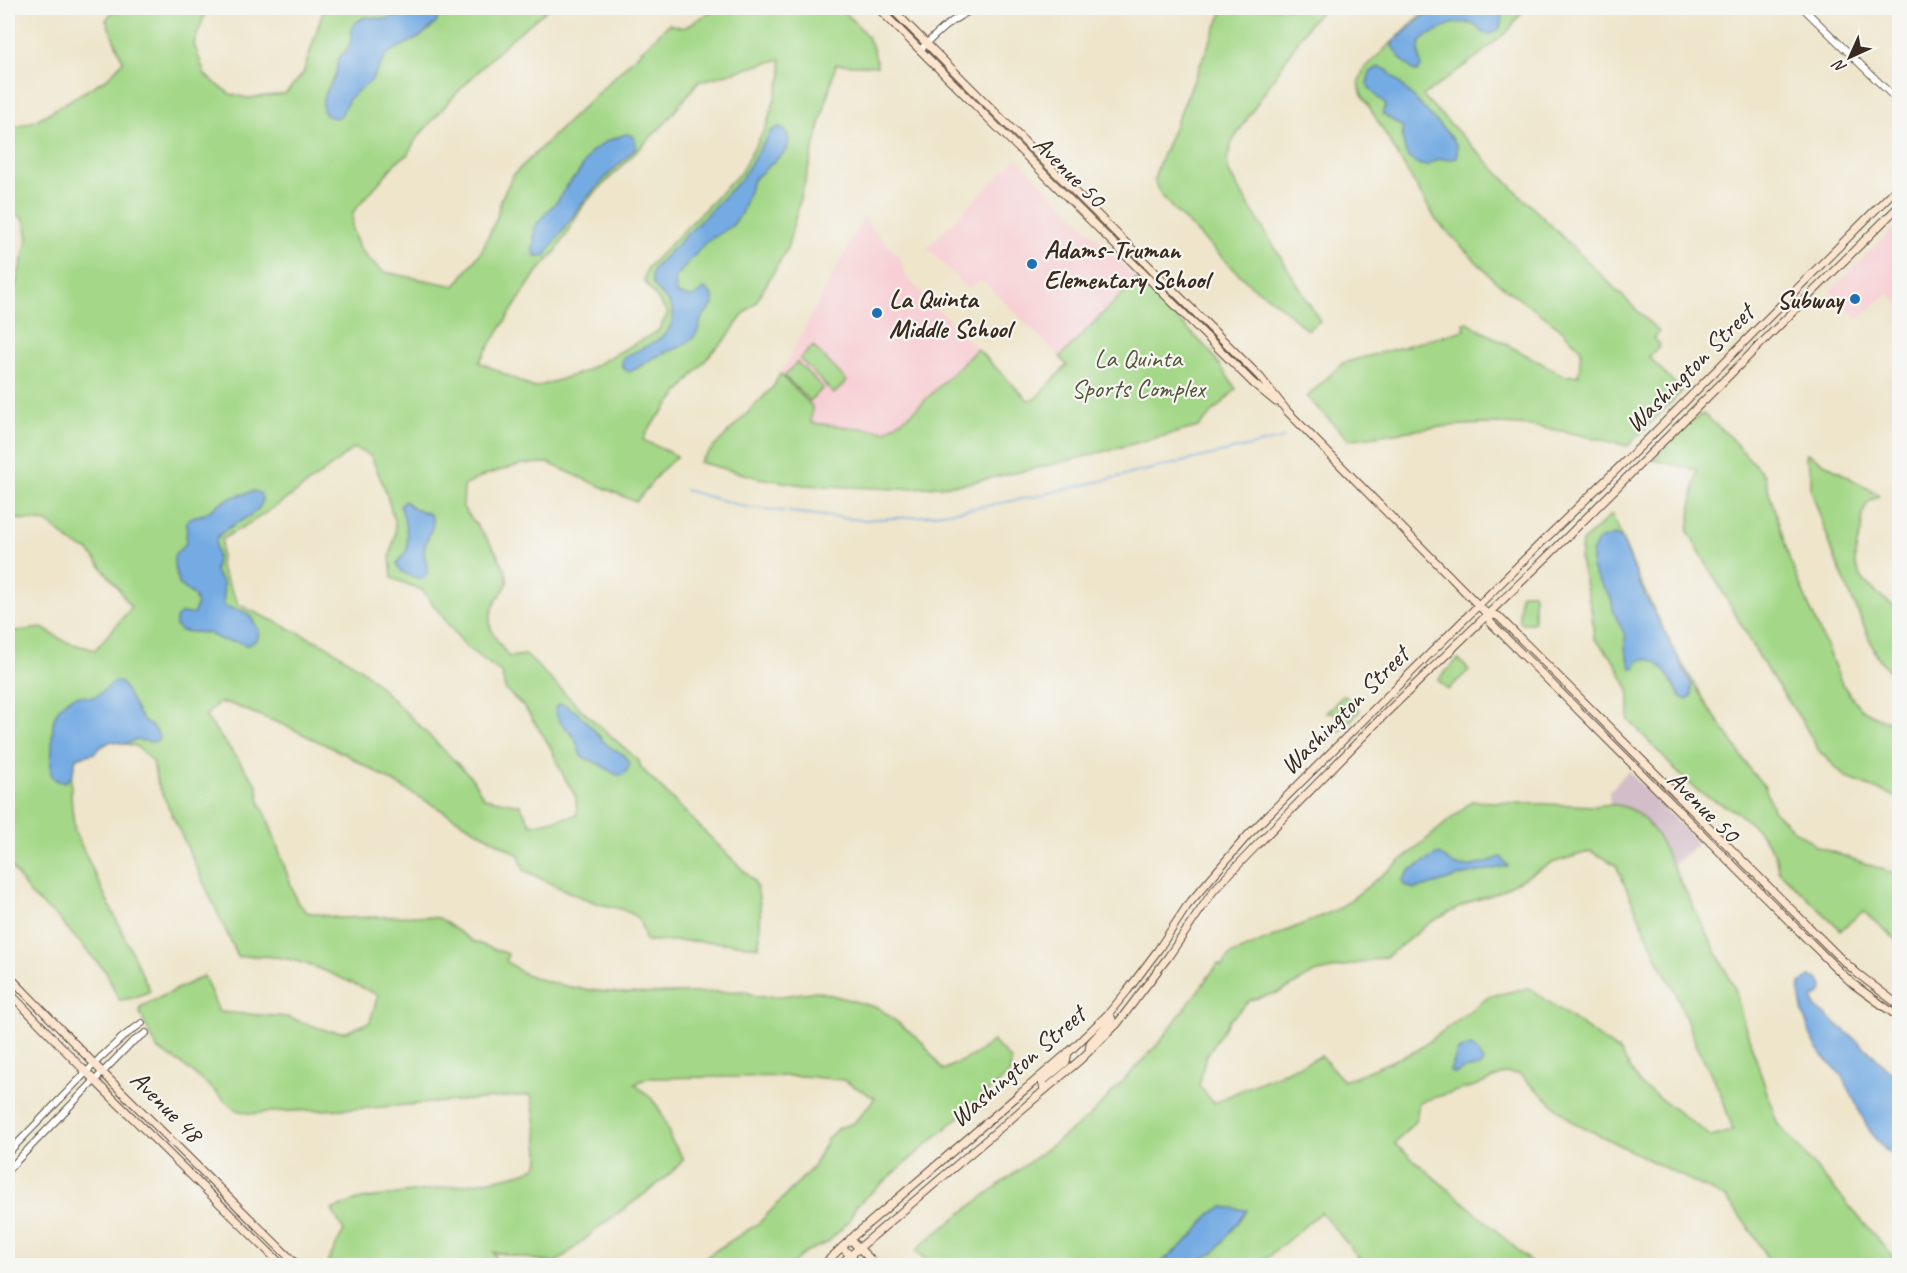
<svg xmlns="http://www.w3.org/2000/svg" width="1907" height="1273" viewBox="0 0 1907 1273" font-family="Caveat,sans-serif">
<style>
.built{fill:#f7cfd4}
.industrial{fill:#d2bdc8}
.green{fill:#a4d888;stroke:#708153;stroke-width:1.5;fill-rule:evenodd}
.water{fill:#75abe3;stroke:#586a80;stroke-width:1.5}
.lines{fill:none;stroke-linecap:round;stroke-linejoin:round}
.stream{stroke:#75abe3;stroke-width:1.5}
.tertiary-casing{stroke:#564638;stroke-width:8}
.secondary-casing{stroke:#564638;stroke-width:9}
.tertiary{stroke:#fff;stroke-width:6}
.secondary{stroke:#fbe5cf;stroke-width:7}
.poi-dot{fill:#1f6fb2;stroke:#f6f6f2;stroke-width:2}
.labels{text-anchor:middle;stroke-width:4.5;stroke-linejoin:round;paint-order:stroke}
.street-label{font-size:26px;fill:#3b2a1e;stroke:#f6f6f2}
.poi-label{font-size:26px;font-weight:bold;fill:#3b2a1e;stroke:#f6f6f2;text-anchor:start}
.park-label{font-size:26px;fill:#555638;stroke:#f6f6f2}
</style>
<rect width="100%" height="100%" fill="#f6f6f2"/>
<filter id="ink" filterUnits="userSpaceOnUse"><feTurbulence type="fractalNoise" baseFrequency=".0167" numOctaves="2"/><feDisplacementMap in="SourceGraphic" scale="12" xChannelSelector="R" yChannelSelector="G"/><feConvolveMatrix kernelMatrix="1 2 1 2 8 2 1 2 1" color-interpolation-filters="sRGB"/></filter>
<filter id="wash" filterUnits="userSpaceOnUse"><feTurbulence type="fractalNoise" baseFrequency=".008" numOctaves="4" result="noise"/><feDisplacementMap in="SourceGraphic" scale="24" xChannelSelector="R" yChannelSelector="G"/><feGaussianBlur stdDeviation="1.35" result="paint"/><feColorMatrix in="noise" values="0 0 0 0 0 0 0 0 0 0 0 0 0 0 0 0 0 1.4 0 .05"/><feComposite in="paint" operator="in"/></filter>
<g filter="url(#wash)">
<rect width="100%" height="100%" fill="#eee5cb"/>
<path class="built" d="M 1017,158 L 1137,279 L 1060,357 L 986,284 L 979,281 L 969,288 L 966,287 L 927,248 Z
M 863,219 L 900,259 L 907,278 L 977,349 L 912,413 L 887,431 L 810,423 L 812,406 L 780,374 Z
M 1899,223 L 1899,305 L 1889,294 L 1876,303 L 1859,319 L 1830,291 Z"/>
<path class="industrial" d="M 1628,771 L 1698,843 L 1673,865 L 1657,835 L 1628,809 L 1610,803 L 1609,792 Z"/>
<path class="green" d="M 115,8 L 207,8 L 194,44 L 205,75 L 230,94 L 248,98 L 285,94 L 303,74 L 324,8 L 549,8 L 505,44 L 453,97 L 416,139 L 407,155 L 396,162 L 382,179 L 353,212 L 352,229 L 359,248 L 371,262 L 384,272 L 455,286 L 481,252 L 497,217 L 501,199 L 514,174 L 669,24 L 684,28 L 717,8 L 841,8 C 860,29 873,35 877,66 L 836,64 L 787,249 L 756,302 L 743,315 L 725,340 L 713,351 L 650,427 L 643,440 L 677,456 L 660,472 L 636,502 L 548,463 L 523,464 L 485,475 L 464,486 L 463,508 C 475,524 510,563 507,583 C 506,589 500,595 497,599 C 482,627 493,634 509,657 L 526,655 L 585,713 L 639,761 L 641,768 L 754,881 C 763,901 760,925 759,947 C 721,941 684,940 645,941 C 644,932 642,922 635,916 C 624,907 607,907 594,902 C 570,894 547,882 524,870 L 519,855 L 345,754 L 286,726 L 228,703 L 218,703 L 205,716 L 257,785 L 260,803 L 267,817 L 297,902 L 307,912 L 339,918 L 413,916 L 439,918 L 474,942 L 508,954 L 506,961 C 512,965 518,971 525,974 C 592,1001 674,993 745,991 L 757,997 L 782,996 L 817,991 L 879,1008 L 921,1041 L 943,1070 L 974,1055 L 993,1041 L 1011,1060 L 1010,1073 L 856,1206 L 849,1221 L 827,1243 L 805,1252 L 791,1265 L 693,1265 L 759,1223 L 813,1167 L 828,1138 L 838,1128 L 854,1123 L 875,1098 L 843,1080 L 803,1076 L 647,1078 L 635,1084 L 651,1098 L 658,1107 L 666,1124 L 671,1140 L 684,1159 C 664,1183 628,1205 603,1224 C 586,1237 572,1252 554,1263 L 493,1252 L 499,1265 L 330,1265 L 327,1263 L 344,1231 L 332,1210 C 340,1207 349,1203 358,1200 C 383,1194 531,1181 538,1164 C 542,1152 533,1109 531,1095 L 369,1108 L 268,1112 L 251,1114 L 237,1110 L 225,1101 L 209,1086 L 182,1064 L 158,1050 L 140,1013 L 140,1007 L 204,976 L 219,1012 L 287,1017 L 328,1031 L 346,1032 L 370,1022 L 378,995 C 329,973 294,951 238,957 L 157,782 L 153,762 L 136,746 L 111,741 L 102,746 L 94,753 L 76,758 C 67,777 72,811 75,832 L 150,991 L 133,998 L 119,1000 L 106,972 L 58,918 L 31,895 L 13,869 L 8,864 L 8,632 L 42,628 L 66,642 L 95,650 L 131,608 L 119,589 L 88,550 L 75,545 L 47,522 L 8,518 L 8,297 L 13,295 L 28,237 L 24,219 L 8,210 L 8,130 L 37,120 L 109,77 L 123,61 L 106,20 ZM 781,59 L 782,75 L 766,127 L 740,173 L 647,268 L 644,281 L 668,313 L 658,331 L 583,372 L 534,388 L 479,362 L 534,276 L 557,250 L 584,204 L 666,122 L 698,82 ZM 354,448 L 371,456 L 386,492 L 395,523 L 395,535 L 390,556 L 392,578 L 422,590 L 465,646 L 502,673 L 505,689 L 525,708 L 550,746 L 564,777 L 576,797 L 577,815 L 531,825 L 520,805 L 484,798 L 471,777 L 364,671 L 325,645 L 239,605 L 220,567 L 222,539 C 269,513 313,482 354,448 Z
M 1224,8 L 1325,8 L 1311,21 L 1232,142 L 1227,160 L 1229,173 L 1320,321 L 1307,330 L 1278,304 L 1249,284 L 1174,210 L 1161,195 L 1154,180 L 1158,166 Z
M 1428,8 L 1525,8 L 1508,31 L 1478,56 L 1423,96 L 1516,191 L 1659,332 L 1654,338 L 1660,345 L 1649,357 L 1682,391 L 1628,446 C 1586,436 1544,425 1501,424 C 1450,423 1399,432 1349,440 L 1307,397 L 1343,363 L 1465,330 L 1464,323 L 1468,322 L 1478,329 L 1565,376 L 1579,375 L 1581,349 L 1560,328 L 1495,281 L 1436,220 L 1361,93 L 1359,81 L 1364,69 Z
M 1137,279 L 1209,350 L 1236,389 L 1198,427 L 1055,464 L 963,484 L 901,489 L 803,485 L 759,478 L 699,462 L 773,387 L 780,374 L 812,406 L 811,423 L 886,431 L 912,413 L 977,349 L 1028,400 L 1035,399 L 1067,365 L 1060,357 Z
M 813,346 L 847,381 L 834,394 L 800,359 Z
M 797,362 L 823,388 L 810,401 L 784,376 Z
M 1703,414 L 1727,434 L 1764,475 L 1790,561 L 1842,684 L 1860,708 L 1882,720 L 1899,722 L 1899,798 L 1847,778 L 1819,751 L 1802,721 L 1767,670 L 1688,531 L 1697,470 L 1653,460 L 1690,422 Z
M 1807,453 L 1879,495 C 1876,499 1872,499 1868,503 C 1861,510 1863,525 1860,535 C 1858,542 1855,550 1855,558 C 1854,581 1884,597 1899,611 L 1899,677 L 1889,671 L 1877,656 L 1836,561 L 1811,490 L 1811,473 L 1806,458 Z
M 1612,514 L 1638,577 L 1674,650 L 1708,707 L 1730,738 L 1750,770 L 1765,787 L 1773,810 L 1793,829 L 1818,847 L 1899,875 L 1899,942 L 1863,911 L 1841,930 L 1778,870 L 1775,854 L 1759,831 L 1737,812 L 1699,792 L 1676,771 L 1629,720 L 1629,690 L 1613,659 L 1594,638 L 1592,613 L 1580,560 L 1582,542 Z
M 1522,593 L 1533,593 L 1534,596 L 1534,622 L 1532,623 L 1521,623 L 1519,621 L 1520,595 Z
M 1458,659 L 1469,670 L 1448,690 L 1438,680 Z
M 1344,695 L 1360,711 L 1340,731 L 1339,730 L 1341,722 C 1340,713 1334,713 1326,713 Z
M 1472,801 L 1595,806 C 1624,800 1640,811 1657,835 L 1735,989 L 1743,1020 L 1777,1123 L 1897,1261 L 1899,1259 L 1900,1265 L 1771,1265 L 1754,1235 L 1726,1198 L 1573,1122 L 1519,1074 L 1505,1073 L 1481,1084 L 1419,1102 L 1416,1120 L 1395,1144 L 1489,1224 L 1534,1265 L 1365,1265 L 1321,1212 L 1259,1265 L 932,1266 L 916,1251 L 926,1241 L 963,1212 L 1089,1117 L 1158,1044 L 1218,964 L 1222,966 L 1230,955 L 1340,908 L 1408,855 ZM 1591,851 L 1616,865 L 1661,966 L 1675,991 L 1698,1049 L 1720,1092 L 1733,1130 L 1712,1137 L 1640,1084 L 1620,1052 L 1529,988 L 1490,996 L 1416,1051 L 1344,1081 L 1321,1056 C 1285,1073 1249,1085 1214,1103 L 1199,1086 L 1205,1058 L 1229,1021 L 1250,1000 L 1281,992 L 1314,973 L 1386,957 L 1431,922 L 1470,902 L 1497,893 L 1549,864 Z"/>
<path class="water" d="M 402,8 L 441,8 L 441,10 L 436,23 L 420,37 L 388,53 L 370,82 L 355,93 L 349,99 L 341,115 L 336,118 L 327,116 C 314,101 332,87 336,73 C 337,68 336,62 339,58 C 341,54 346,53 348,48 C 356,34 345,26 365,17 L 388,19 Z
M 1433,8 L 1508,8 L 1503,13 L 1500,28 C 1481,43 1483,25 1468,23 C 1457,21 1446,25 1438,31 C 1430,36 1423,34 1420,44 C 1417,52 1421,59 1421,67 L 1417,72 L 1414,71 L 1400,58 L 1392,46 L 1394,41 Z
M 1379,67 L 1387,70 L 1453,139 L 1457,146 L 1457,158 L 1451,159 L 1439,159 L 1426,166 C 1403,162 1403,146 1402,127 L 1383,114 L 1383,110 L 1386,105 L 1370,89 L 1367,84 L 1370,72 Z
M 779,127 C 789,130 790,141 787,150 L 753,180 L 741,214 L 732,226 L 706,242 L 675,278 L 676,294 L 693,297 L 705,288 L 713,296 L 713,305 L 702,317 L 697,333 L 692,339 L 680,347 L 657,356 L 634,370 L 629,372 L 625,370 L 622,366 L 622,359 C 639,347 672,341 673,316 C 675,296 643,291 654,268 L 741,179 L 771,131 Z
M 626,134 C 634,135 637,140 636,148 L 608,175 L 583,202 L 545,256 L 536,256 L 533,252 L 535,228 L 538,222 L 559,199 L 568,184 L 577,175 L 591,152 L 607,141 Z
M 254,491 L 260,493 C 272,515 225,523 217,538 C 214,545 217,550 217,557 C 217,562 215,567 215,572 L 223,583 L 224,606 L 245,612 L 250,616 L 259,630 L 258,638 L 251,644 L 245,645 L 239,642 L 221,640 L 208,633 L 181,631 L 176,626 L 176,618 L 182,613 L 190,614 L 194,613 L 197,604 L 194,596 L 179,584 L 174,564 L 174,556 L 186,543 L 187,521 L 192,517 L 205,514 L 220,503 L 233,497 Z
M 405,501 L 413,508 L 430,514 L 433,522 C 432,532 425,541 424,551 C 424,561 432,571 423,579 C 413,577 401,575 397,564 C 399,559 404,556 406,551 C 410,544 404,514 400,506 Z
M 1615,535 L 1622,539 L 1643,591 L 1692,685 L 1692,696 L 1687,700 L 1682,698 C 1672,685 1662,657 1643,659 L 1638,662 L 1635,668 L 1631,668 L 1625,649 L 1625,635 L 1614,613 L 1611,598 L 1597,579 L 1592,568 L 1592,553 L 1598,540 Z
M 114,682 L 120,682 C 126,687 134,707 139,715 C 145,725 159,726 159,740 L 153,742 L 135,740 L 125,744 L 111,741 L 102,746 L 94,753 L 76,758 L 72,776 L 65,782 C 44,782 52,762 52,749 C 53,732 50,714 65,702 C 79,690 86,700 96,696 C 102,693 108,686 114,682 Z
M 558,704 C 574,703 595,732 605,743 C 614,752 623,749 630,764 C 622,786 611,770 599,764 C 593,760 587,760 581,756 C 579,750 577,743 574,737 C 566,727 557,723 555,709 Z
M 1438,854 C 1445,856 1448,862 1454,865 C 1468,870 1488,862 1501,857 L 1508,866 L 1464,875 L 1428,886 L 1414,889 L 1404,885 L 1402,881 L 1410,870 Z
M 1809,977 L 1818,979 L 1823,987 L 1822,992 L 1813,999 L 1815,1006 L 1869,1051 L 1887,1069 L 1899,1073 L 1899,1158 C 1869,1145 1860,1108 1845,1081 C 1839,1070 1828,1064 1821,1054 C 1810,1038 1797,1003 1800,984 Z
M 1471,1046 C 1479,1049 1479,1056 1483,1062 L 1480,1067 L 1463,1069 L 1457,1073 L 1452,1073 L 1450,1071 L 1458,1050 Z
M 1223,1207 L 1247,1210 L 1215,1252 L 1191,1265 L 1161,1265 L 1162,1262 L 1193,1236 L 1210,1214 Z"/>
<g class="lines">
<path class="stream" d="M 685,490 L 746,507 L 861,520 L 915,517 L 975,508 L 1032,497 L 1284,438"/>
</g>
</g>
<g filter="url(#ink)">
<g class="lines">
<defs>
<path id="tertiary" d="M 1803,8 L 1900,103
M 920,50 C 938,32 952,18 976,8
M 8,1153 L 100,1058 L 124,1036 L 142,1023
M 8,1170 L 131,1043 L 146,1033"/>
<path id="secondary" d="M 878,8 L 1253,383 L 1276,402
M 891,8 L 1260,377 L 1287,411 L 1487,614 L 1491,623 L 1834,966 L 1853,984 L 1900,1018
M 1487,614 L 1498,616 L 1838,956 L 1858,974 L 1900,1006
M 8,975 L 107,1077 L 298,1266
M 8,991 L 82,1068 L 283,1266
M 1089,1051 L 1090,1043 L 1112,1019 L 1109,1013
M 1044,1090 L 1042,1082 L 1066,1062 L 1068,1052
M 850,1239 L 877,1266
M 842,1247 L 860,1266
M 822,1266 L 855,1235 L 1070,1051 L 1109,1013 L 1128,990 L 1158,950 L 1187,906 L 1248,835 L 1541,543 L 1648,439 L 1900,185
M 838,1266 L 1080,1060 L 1117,1024 L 1168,957 L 1214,890 L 1257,845 L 1385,714 L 1551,553 L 1900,205"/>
</defs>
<use href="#tertiary" class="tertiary-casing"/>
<use href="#secondary" class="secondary-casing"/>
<use href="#tertiary" class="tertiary"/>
<use href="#secondary" class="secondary"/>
</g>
</g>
<g class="poi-dot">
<circle cx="1032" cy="264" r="6"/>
<circle cx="1855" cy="299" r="6"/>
<circle cx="877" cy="313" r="6"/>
</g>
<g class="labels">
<g class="street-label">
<text transform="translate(1070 171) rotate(45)" y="9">Avenue 50</text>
<text transform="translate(1689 368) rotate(-45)" y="9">Washington Street</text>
<text transform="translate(1344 710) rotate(-45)" y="9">Washington Street</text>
<text transform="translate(1704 806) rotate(45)" y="9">Avenue 50</text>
<text transform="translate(1017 1066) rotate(-41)" y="9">Washington Street</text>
<text transform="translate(167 1106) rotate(45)" y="9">Avenue 48</text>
</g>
<g class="poi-label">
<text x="1044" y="258">Adams-Truman<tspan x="1044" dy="30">Elementary School</tspan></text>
<text x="889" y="307">La Quinta<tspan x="889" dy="30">Middle School</tspan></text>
<text x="1843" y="308" text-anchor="end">Subway</text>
</g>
<g class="park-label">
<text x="1138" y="367">La Quinta<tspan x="1138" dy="30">Sports Complex</tspan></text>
</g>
</g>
<rect width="1907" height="1273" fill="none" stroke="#f6f6f2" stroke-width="30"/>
<g transform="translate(1850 57) rotate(225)" stroke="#f6f6f2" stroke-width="4.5" paint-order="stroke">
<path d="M0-4.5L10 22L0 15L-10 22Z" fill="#3b2a1e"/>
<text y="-9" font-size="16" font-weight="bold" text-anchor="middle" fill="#3b2a1e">N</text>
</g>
</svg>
